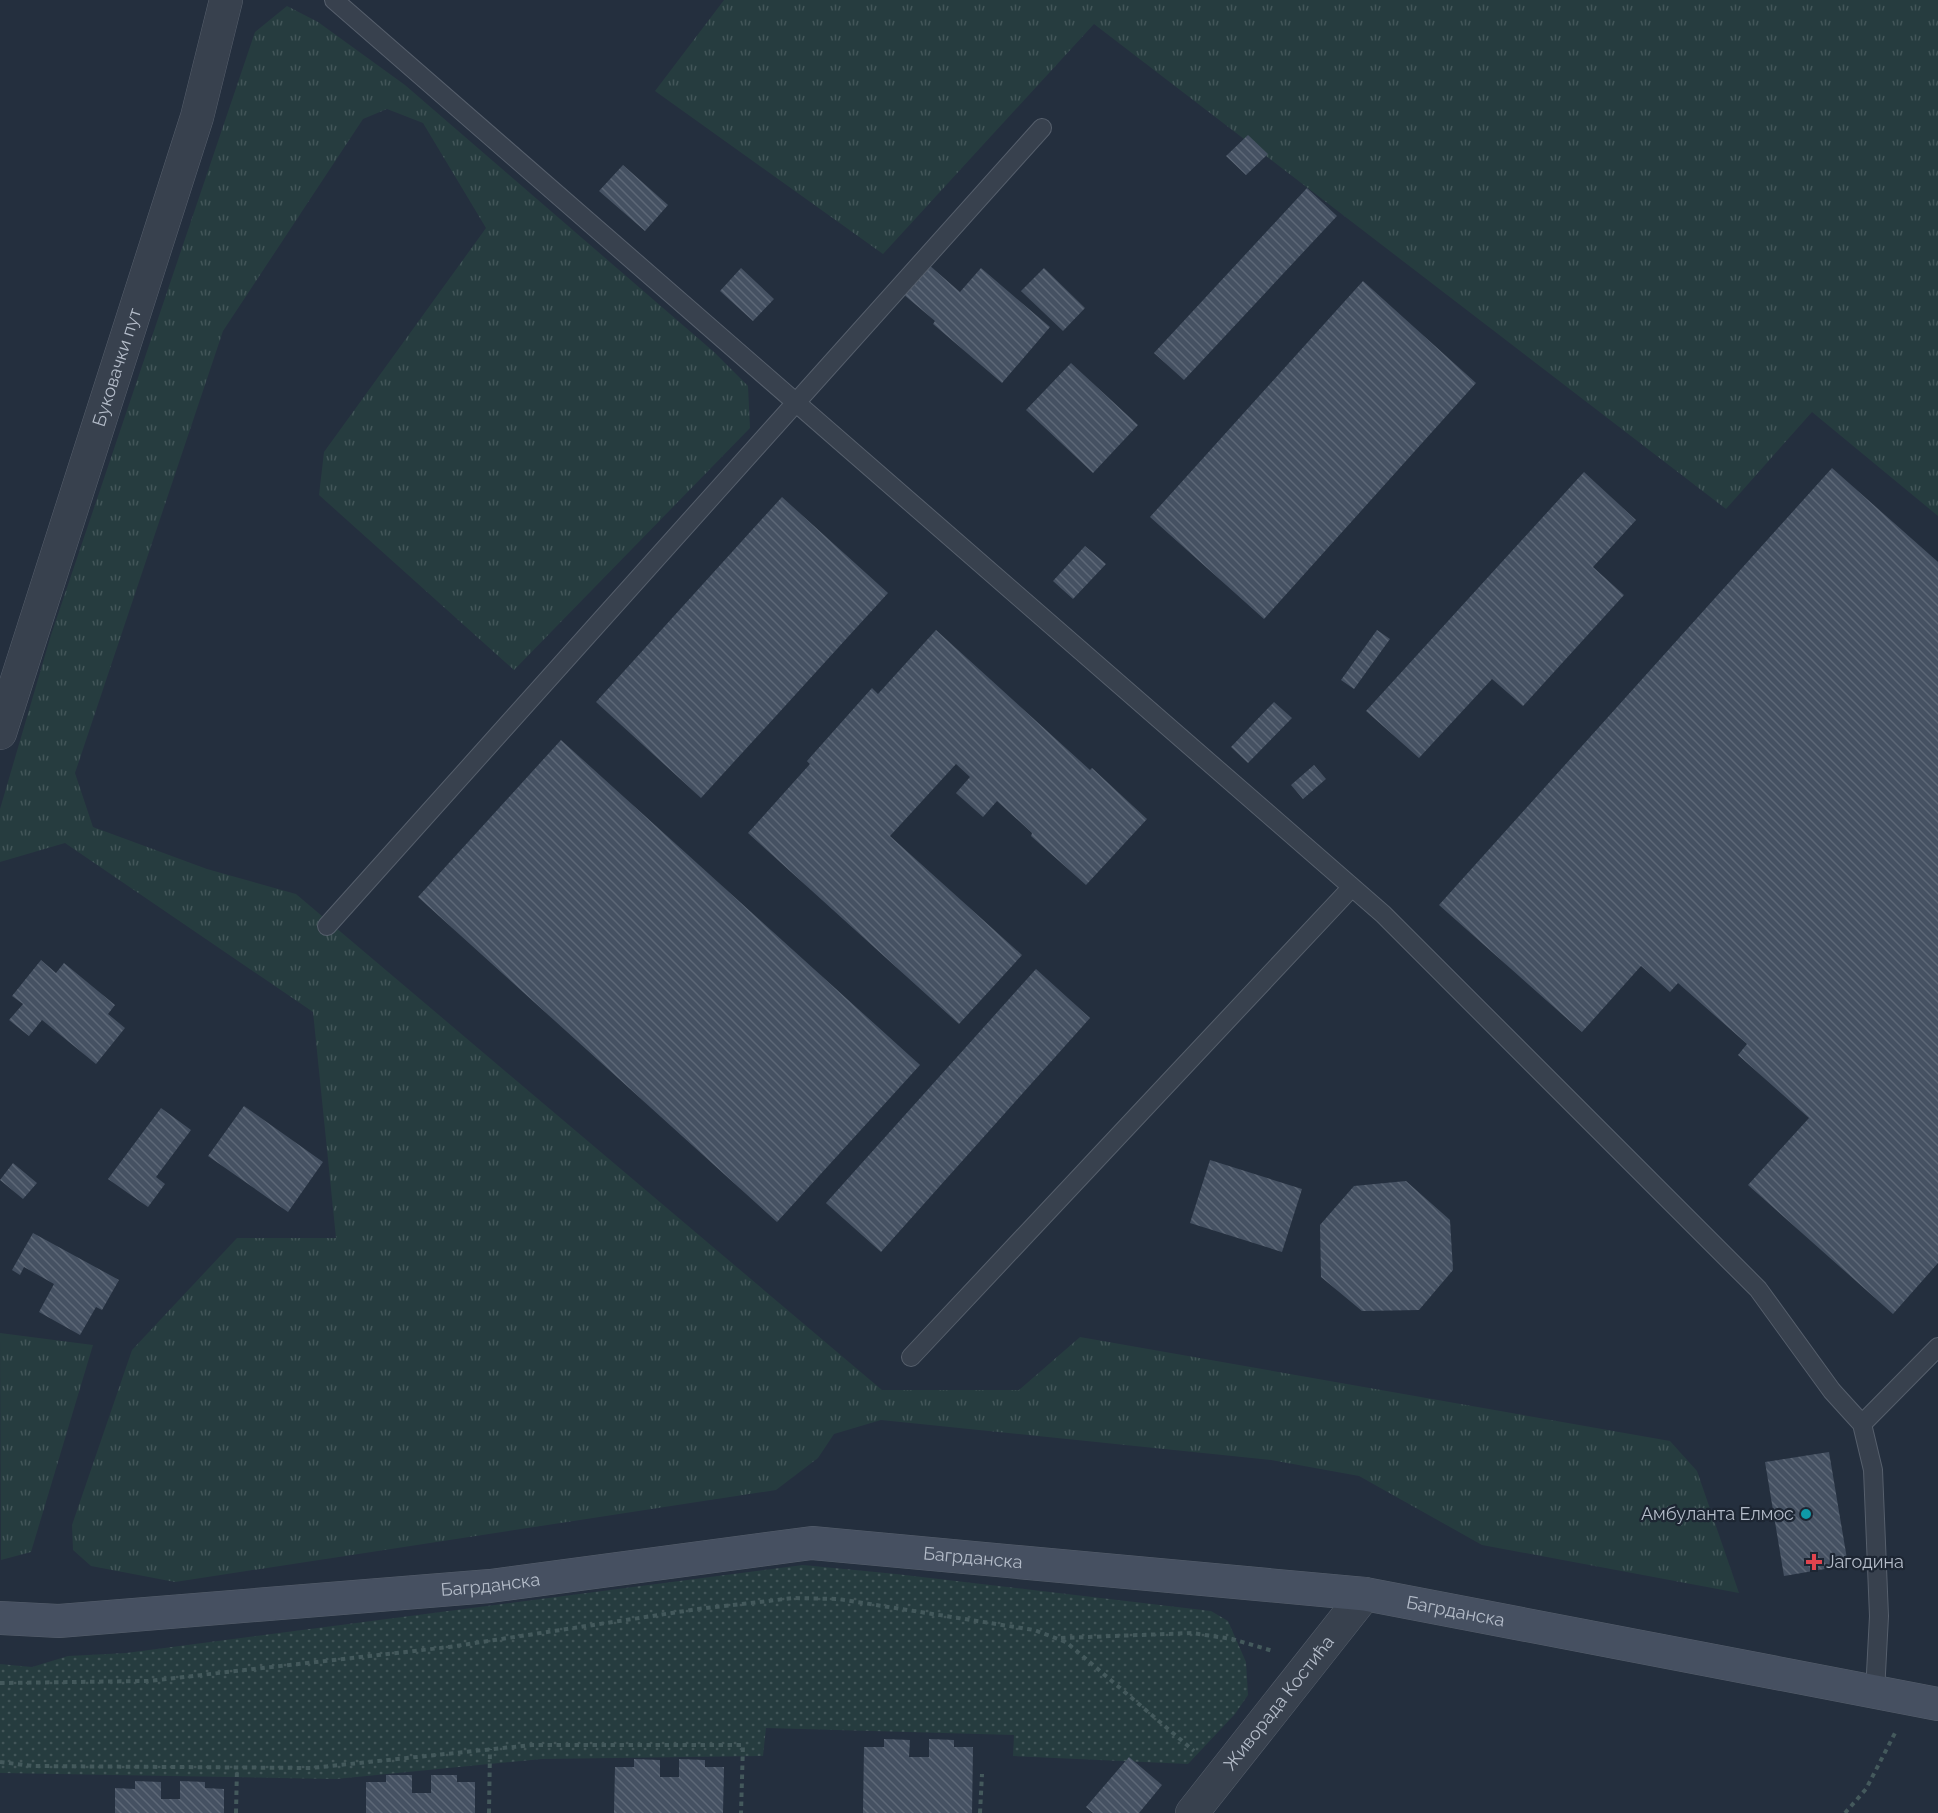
<svg xmlns="http://www.w3.org/2000/svg" width="1938" height="1813" viewBox="0 0 1938 1813" font-family="Raleway,sans-serif">
<style>
.grass{fill:url(#grass-tufts)}
.park{fill:url(#park-dots)}
.building{fill:url(#building-back-hatch)}
.lines{fill:none;stroke-linecap:round;stroke-linejoin:round}
.lane-casing{stroke:#565f6c;stroke-width:20}
.street-casing{stroke:#565f6c;stroke-width:34}
.secondary-casing{stroke:#565f6c;stroke-width:34}
.path{stroke:#44595c;stroke-width:4;stroke-dasharray:4.5 4.5;stroke-linecap:butt}
.lane{stroke:#38414e;stroke-width:18}
.street{stroke:#38414e;stroke-width:33}
.secondary{stroke:#465061;stroke-width:33}
.culture-dot{fill:#0f9aa8;stroke:#1d2633;stroke-width:2}
.health-dot{fill:#e0444e;stroke:#1d2633;stroke-width:2}
.labels{text-anchor:middle;stroke-width:4.5;stroke-linejoin:round;paint-order:stroke}
.street-label{font-size:18px;fill:#b4bcc9;stroke:#1d2633}
.poi-label{font-size:18px;fill:#b4bcc9;stroke:#1d2633;text-anchor:end}
</style>
<defs>
<pattern id="grass-tufts" width="24" height="20" patternUnits="userSpaceOnUse" patternTransform="scale(1.5)"><rect width="24" height="20" fill="#263c3f"/><path d="M3 7l-1-3M5 7V3M7 7l1-3M15 17l-1-3M17 17v-4M19 17l1-3" fill="none" stroke="#435659"/></pattern>
<pattern id="park-dots" width="8" height="8" patternUnits="userSpaceOnUse" patternTransform="scale(1.5)"><rect width="8" height="8" fill="#263c3f"/><path d="M2 2h.1M6 6h.1" fill="none" stroke="#435659" stroke-width="1.8" stroke-linecap="round"/></pattern>
<pattern id="building-back-hatch" width="6" height="6" patternUnits="userSpaceOnUse" patternTransform="scale(1.5)"><rect width="6" height="6" fill="#455162"/><path d="M-1 5l2 2M0 0l6 6M5-1l2 2" fill="none" stroke="#5d6877"/></pattern>
</defs>
<rect width="100%" height="100%" fill="#242f3e"/>
<path class="grass" d="M 724,0 L 1938,0 L 1938,516 L 1812,412 L 1726,509 L 1094,24 L 883,254 L 655,91 Z
M 287,6 L 318,22 L 405,85 L 714,352 L 748,386 L 750,428 L 514,670 L 319,495 L 324,452 L 486,228 L 423,123 L 387,109 L 363,119 L 223,331 L 75,773 L 93,827 L 207,869 L 296,894 L 882,1390 L 1019,1390 L 1080,1337 L 1670,1441 L 1697,1471 L 1739,1593 L 1482,1545 L 1359,1476 L 1271,1460 L 881,1420 L 834,1434 L 818,1458 L 776,1490 L 175,1582 L 91,1566 L 73,1550 L 72,1525 L 132,1350 L 237,1238 L 336,1238 L 313,1012 L 65,843 L 0,862 L 0,809 L 51,635 L 255,32 Z
M 0,1333 L 93,1345 L 31,1552 L 1,1560 Z"/>
<path class="park" d="M 803,1565 L 896,1574 L 1211,1611 L 1228,1621 L 1246,1662 L 1248,1695 L 1235,1714 L 1188,1764 L 1013,1756 L 1014,1735 L 766,1728 L 763,1756 L 542,1759 L 336,1779 L 0,1773 L 0,1664 L 32,1667 L 68,1656 L 126,1653 Z"/>
<path class="building" d="M 1248,135 L 1268,154 L 1246,175 L 1226,156 Z
M 623,165 L 668,205 L 645,231 L 599,191 Z
M 1307,188 L 1337,216 L 1184,380 L 1154,353 Z
M 929,265 L 960,292 L 981,268 L 1050,327 L 1002,383 L 933,324 L 935,321 L 903,294 Z
M 741,268 L 774,299 L 753,321 L 720,291 Z
M 1044,268 L 1085,308 L 1063,331 L 1021,291 Z
M 1363,281 L 1476,383 L 1264,619 L 1150,517 Z
M 1071,363 L 1138,425 L 1093,473 L 1026,410 Z
M 1832,468 L 1938,562 L 1938,1263 L 1893,1314 L 1748,1185 L 1809,1118 L 1738,1055 L 1747,1044 L 1678,983 L 1670,992 L 1641,966 L 1582,1032 L 1439,905 Z
M 1584,472 L 1636,520 L 1593,567 L 1624,595 L 1523,706 L 1492,679 L 1419,758 L 1366,711 Z
M 782,497 L 888,593 L 701,798 L 596,702 Z
M 1085,546 L 1106,564 L 1073,599 L 1053,581 Z
M 936,630 L 1090,770 L 1092,768 L 1147,819 L 1086,885 L 1031,836 L 1032,833 L 997,801 L 983,817 L 956,793 L 970,777 L 956,764 L 890,836 L 1022,955 L 959,1024 L 748,833 L 810,764 L 807,761 L 872,688 L 878,694 Z
M 1377,630 L 1390,639 L 1354,689 L 1341,680 Z
M 1274,702 L 1292,718 L 1248,763 L 1231,747 Z
M 561,740 L 920,1065 L 777,1222 L 418,897 Z
M 1314,765 L 1326,779 L 1303,799 L 1291,785 Z
M 41,960 L 56,973 L 64,963 L 115,1005 L 108,1014 L 125,1028 L 96,1064 L 42,1020 L 29,1036 L 9,1020 L 23,1004 L 12,996 Z
M 1036,969 L 1090,1018 L 881,1252 L 826,1203 Z
M 244,1106 L 323,1162 L 288,1212 L 208,1156 Z
M 161,1108 L 191,1130 L 156,1177 L 165,1184 L 148,1207 L 108,1179 Z
M 1210,1160 L 1302,1189 L 1282,1252 L 1190,1223 Z
M 13,1163 L 37,1183 L 23,1199 L 0,1180 Z
M 1406,1181 L 1450,1220 L 1453,1270 L 1419,1310 L 1362,1311 L 1321,1277 L 1320,1225 L 1354,1186 Z
M 33,1233 L 119,1280 L 102,1310 L 96,1307 L 80,1335 L 39,1312 L 54,1284 L 24,1267 L 20,1275 L 12,1270 Z
M 1829,1452 L 1848,1565 L 1784,1576 L 1765,1462 Z
M 884,1739 L 910,1740 L 909,1757 L 929,1757 L 929,1739 L 954,1740 L 954,1747 L 973,1747 L 972,1813 L 863,1813 L 864,1747 L 884,1747 Z
M 1129,1757 L 1162,1785 L 1139,1813 L 1093,1813 L 1086,1807 Z
M 634,1759 L 660,1760 L 660,1777 L 679,1777 L 679,1759 L 705,1760 L 705,1767 L 724,1767 L 723,1813 L 614,1813 L 615,1767 L 634,1767 Z
M 386,1775 L 412,1775 L 412,1793 L 431,1793 L 431,1775 L 457,1775 L 457,1782 L 475,1782 L 475,1813 L 366,1813 L 366,1782 L 386,1782 Z
M 135,1781 L 161,1782 L 161,1799 L 180,1799 L 180,1781 L 205,1782 L 205,1788 L 224,1789 L 224,1813 L 115,1813 L 115,1788 L 135,1789 Z"/>
<g class="lines">
<defs>
<path id="lane" d="M 334,0 L 1383,914 L 1758,1289 L 1832,1391 L 1862,1424 L 1873,1470 L 1879,1616 L 1875,1692
M 327,926 L 1042,128
M 911,1357 L 1352,887
M 1862,1424 L 1938,1347"/>
<g id="street">
<path id="s1" d="M 0,733 L 197,117 L 226,0"/>
<path id="s2" d="M 1192,1813 L 1365,1594"/>
</g>
<g id="secondary">
<path id="s3" d="M 0,1618 L 59,1621 L 490,1586 L 812,1543 L 1365,1594 L 1938,1704"/>
</g>
</defs>
<use href="#lane" class="lane-casing"/>
<use href="#street" class="street-casing"/>
<use href="#secondary" class="secondary-casing"/>
<path class="path" d="M 1061,1638 L 1192,1633 L 1232,1639 L 1273,1651
M 0,1683 L 148,1681 L 449,1647 L 698,1609 L 794,1598 L 838,1599 L 1034,1630 L 1066,1642 L 1194,1751
M 0,1762 L 33,1766 L 311,1768 L 532,1745 L 743,1745 L 741,1813
M 236,1813 L 237,1768
M 489,1813 L 490,1749
M 980,1813 L 982,1774
M 1845,1813 L 1866,1789 L 1895,1733"/>
<use href="#lane" class="lane"/>
<use href="#street" class="street"/>
<use href="#secondary" class="secondary"/>
</g>
<circle class="culture-dot" cx="1806" cy="1514" r="6"/>
<path class="health-dot" d="M1811 1553h6v6h6v6h-6v6h-6v-6h-6v-6h6z"/>
<g class="labels">
<g class="street-label">
<text dy="6" stroke="none"><textPath href="#s1" startOffset="384">Буковачки пут</textPath></text>
<text dy="6" stroke="none"><textPath href="#s3" startOffset="978">Багрданска</textPath></text>
<text dy="6" stroke="none"><textPath href="#s3" startOffset="492">Багрданска</textPath></text>
<text dy="6" stroke="none"><textPath href="#s3" startOffset="1464">Багрданска</textPath></text>
<text dy="6" stroke="none"><textPath href="#s2" startOffset="140">Живорада Костића</textPath></text>
</g>
<g class="poi-label">
<text x="1794" y="1520">Амбуланта Елмос</text>
<text x="1826" y="1568" text-anchor="start">Јагодина</text>
</g>
</g>
</svg>
